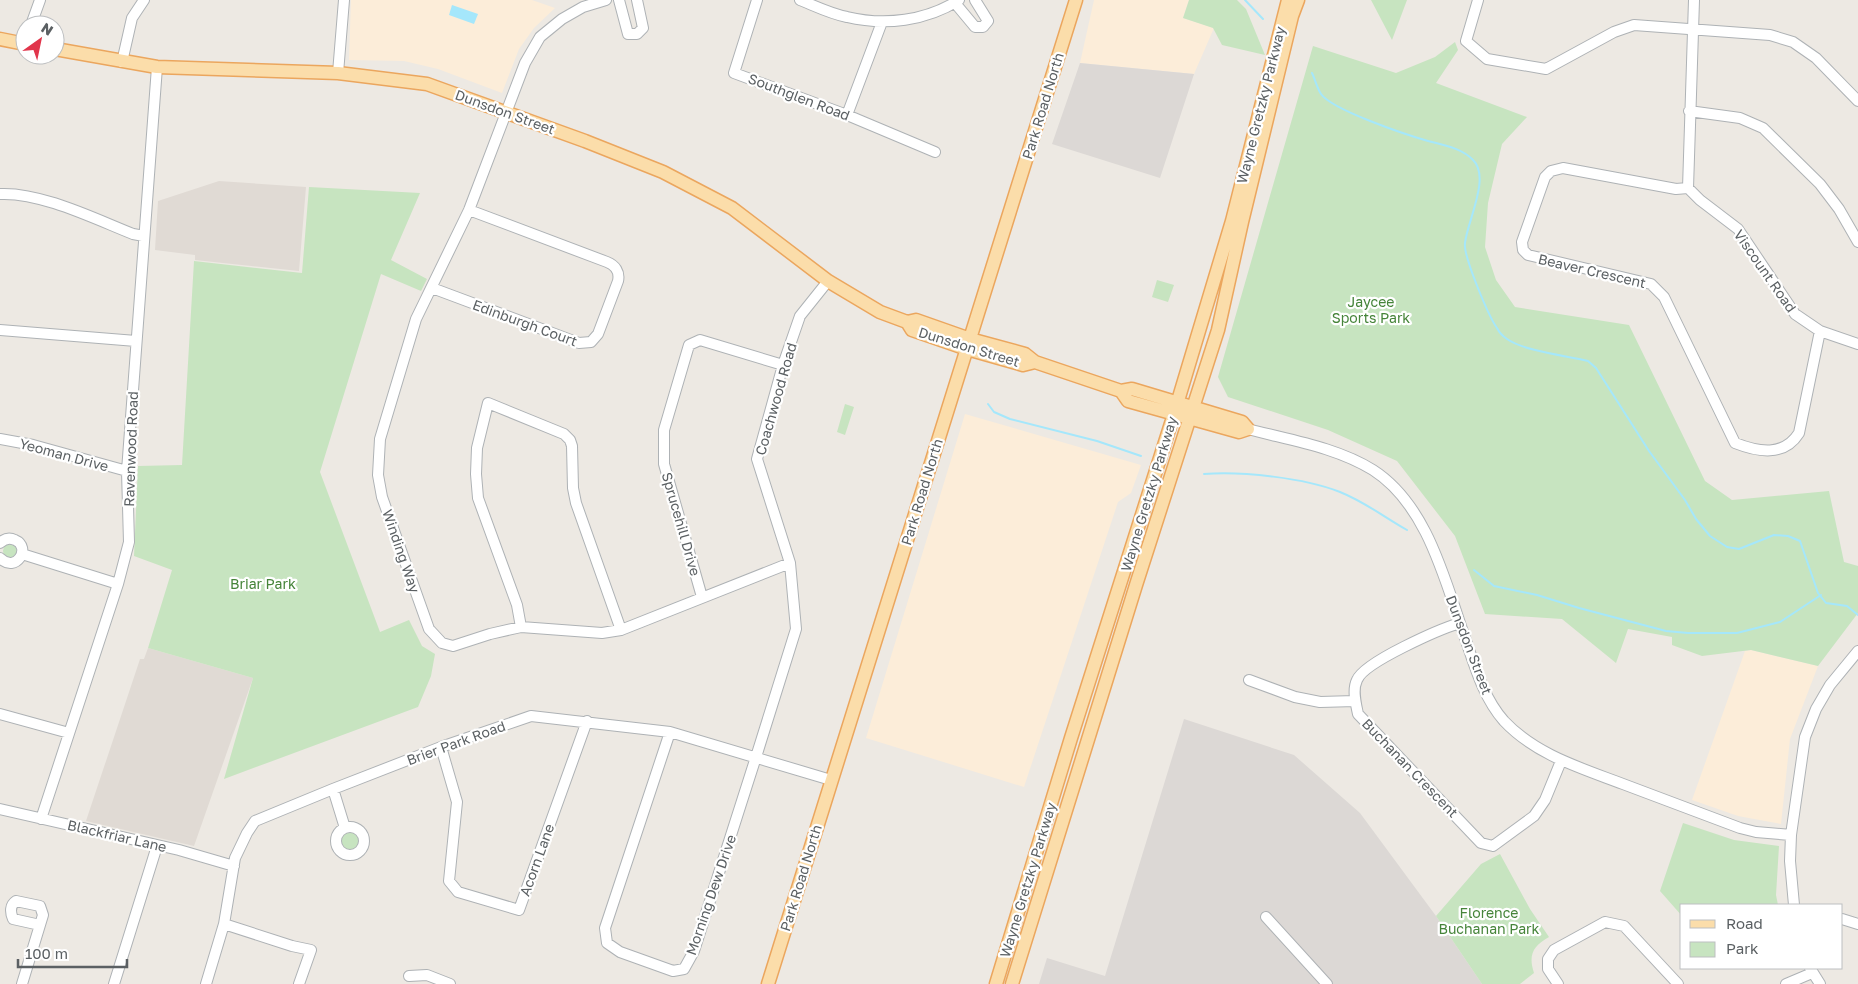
<svg xmlns="http://www.w3.org/2000/svg" width="1858" height="984" viewBox="0 0 1858 984" font-family="'Golos Text',sans-serif">
<style>
.commercial{fill:#fcedd9}
.industrial{fill:#dcd8d5}
.education{fill:#e0dad4}
.green{fill:#c7e4c0}
.water{fill:#a5e7fb}
.lines{fill:none;stroke-linecap:round;stroke-linejoin:round}
.stream{stroke:#a5e7fb;stroke-width:2}
.minor-casing{stroke:#aeb2b5;stroke-width:12}
.major-casing{stroke:#eba65e;stroke-width:15}
.minor{stroke:#fff;stroke-width:10}
.major{stroke:#fbddaa;stroke-width:12}
.labels{text-anchor:middle;stroke-width:4.5;stroke-linejoin:round;paint-order:stroke}
.street-label{font-size:14px;fill:#5b6063;stroke:#fff}
.park-label{font-size:14px;fill:#458439;stroke:#fff}
</style>
<rect width="100%" height="100%" fill="#ede9e3"/>
<path class="commercial" d="M 351,0 L 532,0 L 555,8 L 534,28 L 519,49 L 502,93 L 438,69 L 404,61 L 349,60 Z
M 1094,0 L 1189,0 L 1183,18 L 1214,28 L 1194,74 L 1080,63 Z
M 965,414 L 1141,465 L 1131,493 L 1118,502 L 1024,787 L 866,738 Z
M 1751,650 L 1818,666 L 1790,739 L 1781,824 L 1738,816 L 1692,800 L 1745,651 Z"/>
<path class="industrial" d="M 1080,63 L 1194,74 L 1160,178 L 1052,144 Z
M 1184,719 L 1294,755 L 1360,813 L 1436,916 L 1482,984 L 1039,984 L 1047,958 L 1105,976 Z"/>
<path class="education" d="M 219,181 L 306,187 L 299,271 L 195,260 L 195,255 L 155,250 L 158,201 Z
M 148,648 L 253,678 L 194,846 L 86,821 L 140,659 L 144,659 Z"/>
<path class="green" d="M 1189,0 L 1237,0 L 1246,9 L 1265,55 L 1222,45 L 1213,28 L 1183,18 Z
M 1371,0 L 1407,0 L 1392,40 Z
M 1455,42 L 1458,50 L 1436,83 L 1527,117 L 1502,144 L 1488,203 L 1485,247 L 1496,280 L 1515,307 L 1629,325 L 1705,481 L 1732,500 L 1829,491 L 1844,562 L 1858,566 L 1858,613 L 1818,666 L 1751,650 L 1702,656 L 1672,645 L 1672,637 L 1628,629 L 1616,663 L 1562,619 L 1485,614 L 1455,536 L 1397,461 L 1328,430 L 1228,397 L 1218,377 L 1313,46 L 1396,73 L 1435,57 Z
M 309,187 L 420,193 L 391,260 L 427,279 L 421,291 L 381,274 L 320,472 L 380,632 L 409,620 L 422,646 L 435,654 L 431,676 L 418,707 L 224,779 L 253,678 L 148,648 L 172,570 L 134,556 L 138,466 L 182,465 L 194,261 L 302,273 Z
M 1157,280 L 1174,285 L 1168,302 L 1152,297 Z
M 845,404 L 854,407 L 845,435 L 837,432 Z
M3 551a7 7 0 1 1 14 0a7 7 0 1 1-14 0Z
M 1683,823 L 1734,840 L 1779,846 L 1776,895 L 1778,905 L 1682,905 L 1682,916 L 1660,891 Z
M339 841a11 11 0 1 1 22 0a11 11 0 1 1-22 0Z
M 1500,854 L 1530,909 L 1549,937 C 1533,946 1528,955 1534,973 L 1520,984 L 1482,984 L 1436,916 L 1481,864 Z"/>
<path class="water" d="M 452,5 L 478,14 L 474,24 L 449,15 Z"/>
<g class="lines">
<path class="stream" d="M 1245,0 L 1263,19
M 1312,73 C 1315,79 1317,88 1321,94 C 1332,110 1407,135 1428,141 C 1443,145 1462,148 1473,160 C 1491,177 1467,222 1465,243 C 1463,256 1489,317 1497,328 C 1499,332 1504,337 1507,339 C 1524,351 1567,356 1588,361 L 1596,368 L 1649,451 L 1685,500 L 1696,519 L 1710,536 L 1727,547 L 1739,549 L 1774,535 L 1788,536 L 1800,541 L 1818,593 L 1826,603 L 1847,606 L 1858,615
M 988,404 L 994,412 L 1010,419 L 1097,441 L 1141,456
M 1204,474 C 1242,471 1305,478 1340,492 C 1365,502 1384,517 1407,530
M 1474,570 L 1494,586 L 1537,595 L 1579,608 L 1666,631 L 1688,633 L 1737,633 L 1780,622 L 1821,595"/>
<defs>
<path id="minor" d="M 606,0 L 583,7 L 562,19 L 540,37 L 525,63 L 469,210 L 416,319 L 380,439 L 378,475 L 382,497 L 429,629 L 442,643 L 453,646 L 490,634 L 521,627 L 602,633 L 621,630 L 790,563
M 619,0 L 628,34 L 637,34 L 643,28 L 637,0
M 757,0 L 734,73 L 847,115 L 935,152
M 800,0 C 815,6 831,14 847,17 C 885,26 926,21 959,0
M 1478,0 L 1466,41 L 1487,59 L 1546,69 L 1614,32 L 1634,25 L 1770,35 L 1793,42 L 1816,58 L 1858,101
M 1694,0 L 1688,188 L 1700,200 L 1738,229 L 1795,314 L 1820,331 L 1858,344
M 955,3 L 975,27 L 983,27 L 988,21 L 975,0
M 31,25 L 40,0
M 122,62 L 132,18 L 144,0
M 338,73 L 344,0
M 1689,111 L 1740,118 L 1763,128 L 1820,184 L 1839,209 L 1858,242
M 847,115 L 882,22
M 1688,188 L 1676,189 L 1563,168 L 1551,171 L 1545,177 L 1522,242 L 1523,250 L 1528,255 L 1651,284 L 1664,297 L 1735,443 C 1758,452 1784,457 1799,433 L 1820,331
M 0,194 C 41,192 95,219 133,234 L 144,236
M 432,288 L 579,343 L 591,342 L 598,334 L 618,281 C 620,272 615,265 607,262 L 469,210
M 0,330 L 136,341
M 1248,429 C 1289,440 1336,447 1373,470 C 1426,504 1444,577 1463,632 C 1474,663 1482,696 1504,721 C 1536,755 1581,768 1623,784 C 1662,799 1701,813 1740,828 L 1756,832 L 1791,835
M 0,439 L 33,445 L 127,471
M 0,543 C 4,539 9,537 15,540 C 32,547 16,574 0,558
M 22,554 L 118,584
M 702,597 L 664,464 L 664,430 L 689,345 L 700,340 L 783,365
M 1460,623 C 1440,629 1364,662 1357,680 C 1352,690 1356,704 1358,714 L 1481,843 L 1493,846 L 1534,816 L 1545,800 L 1561,761
M 521,627 L 517,605 L 478,498 L 476,474 L 477,448 L 488,403 L 564,434 L 570,440 L 572,446 L 573,488 L 576,503 L 621,630
M 1249,680 L 1295,697 L 1320,702 L 1355,701
M 0,714 L 69,733
M 670,732 L 605,928 L 607,943 L 620,952 L 673,971 L 684,969 L 694,951 L 756,757 L 796,629 L 790,563 L 757,459 L 783,365 L 800,316 L 828,281
M 441,747 L 457,802 L 449,881 L 458,892 L 519,910 L 587,721
M 333,789 L 345,828
M 0,809 L 179,850 L 234,866
M 41,819 L 118,584 L 129,542 L 127,471 L 157,67
M336 841a14 14 0 1 1 28 0a14 14 0 1 1-28 0Z
M 1794,905 L 1790,861 L 1791,835 L 1805,737 L 1816,709 L 1830,685 L 1858,651
M 1266,917 L 1327,984
M 1842,919 L 1858,924
M 224,924 L 292,946 L 311,950 L 299,984
M 1810,968 L 1820,984
M 409,976 L 427,975 L 450,984
M 22,984 L 43,915 L 40,906 L 16,901 C 10,905 10,912 13,919 L 40,925
M 114,984 L 157,846
M 206,984 L 224,924 L 235,858 L 247,833 L 255,821 L 333,789 L 441,747 L 531,716 L 670,732 L 831,780
M 1558,984 L 1548,969 L 1548,959 L 1554,950 L 1605,922 L 1624,926 L 1678,984
M 1786,984 L 1812,973"/>
<path id="major" d="M 0,39 L 25,44
M 55,49 L 157,67 L 338,73 L 427,84 L 585,141 L 663,172 L 732,208 L 828,281 L 880,312 L 907,322 L 912,330 L 967,349 L 1023,365 L 1035,362
M 907,322 L 916,320 L 970,339 L 1025,354 L 1035,362 L 1121,391 L 1132,389 L 1242,422 L 1248,429 L 1239,432 L 1128,401 L 1121,391
M 768,984 L 1076,0
M 996,984 L 1071,738 L 1174,414 L 1232,221 L 1288,0
M 1012,984 L 1136,585 L 1218,330 L 1242,222 L 1292,16 L 1298,0"/>
</defs>
<use href="#minor" class="minor-casing"/>
<use href="#major" class="major-casing"/>
<use href="#minor" class="minor"/>
<use href="#major" class="major"/>
</g>
<g class="labels">
<g class="street-label">
<text transform="translate(799 97) rotate(21)" y="5">Southglen Road</text>
<text transform="translate(1261 105) rotate(-76)" y="5">Wayne Gretzky Parkway</text>
<text transform="translate(1043 106) rotate(-73)" y="5">Park Road North</text>
<text transform="translate(505 112) rotate(20)" y="5">Dunsdon Street</text>
<text transform="translate(1592 271) rotate(13)" y="5">Beaver Crescent</text>
<text transform="translate(1765 271) rotate(55)" y="5">Viscount Road</text>
<text transform="translate(525 323) rotate(20)" y="5">Edinburgh Court</text>
<text transform="translate(969 347) rotate(17)" y="5">Dunsdon Street</text>
<text transform="translate(776 399) rotate(-74)" y="5">Coachwood Road</text>
<text transform="translate(131 449) rotate(-88)" y="5">Ravenwood Road</text>
<text transform="translate(64 455) rotate(15)" y="5">Yeoman Drive</text>
<text transform="translate(922 492) rotate(-73)" y="5">Park Road North</text>
<text transform="translate(1149 494) rotate(-73)" y="5">Wayne Gretzky Parkway</text>
<text transform="translate(681 524) rotate(74)" y="5">Sprucehill Drive</text>
<text transform="translate(401 551) rotate(71)" y="5">Winding Way</text>
<text transform="translate(1469 645) rotate(69)" y="5">Dunsdon Street</text>
<text transform="translate(456 743) rotate(-20)" y="5">Brier Park Road</text>
<text transform="translate(1410 768) rotate(46)" y="5">Buchanan Crescent</text>
<text transform="translate(117 836) rotate(13)" y="5">Blackfriar Lane</text>
<text transform="translate(537 860) rotate(-70)" y="5">Acorn Lane</text>
<text transform="translate(801 878) rotate(-73)" y="5">Park Road North</text>
<text transform="translate(1028 880) rotate(-73)" y="5">Wayne Gretzky Parkway</text>
<text transform="translate(711 895) rotate(-71)" y="5">Morning Dew Drive</text>
</g>
<g class="park-label">
<text x="1371" y="307">Jaycee<tspan x="1371" dy="16">Sports Park</tspan></text>
<text x="263" y="589">Briar Park</text>
<text x="1489" y="918">Florence<tspan x="1489" dy="16">Buchanan Park</tspan></text>
</g>
</g>
<rect x="1680" y="904" width="162" height="65" fill="#ffffff" stroke="#bdbfc1"/>
<rect x="1690" y="920" width="25" height="8" fill="#fbddaa" stroke="#bdbfc1"/>
<text x="1726" y="929" font-size="15" fill="#5b6063">Road</text>
<rect x="1690" y="942" width="25" height="15" fill="#c7e4c0" stroke="#bdbfc1"/>
<text x="1726" y="954" font-size="15" fill="#5b6063">Park</text>
<g transform="translate(40 40) rotate(33)"><circle r="24" fill="#ffffff" stroke="#bdbfc1"/>
<path d="M0-4L9 19L0 12L-9 19Z" fill="#e1354b"/>
<text y="-8" font-size="14" font-weight="bold" text-anchor="middle" fill="#5b6063">N</text>
</g>
<path d="M18 959v8h109v-8" fill="none" stroke="#5b6063" stroke-width="2.5"/>
<text x="25" y="959" font-size="15" fill="#5b6063" stroke="#ffffff" stroke-width="4" paint-order="stroke">100 m</text>
</svg>
